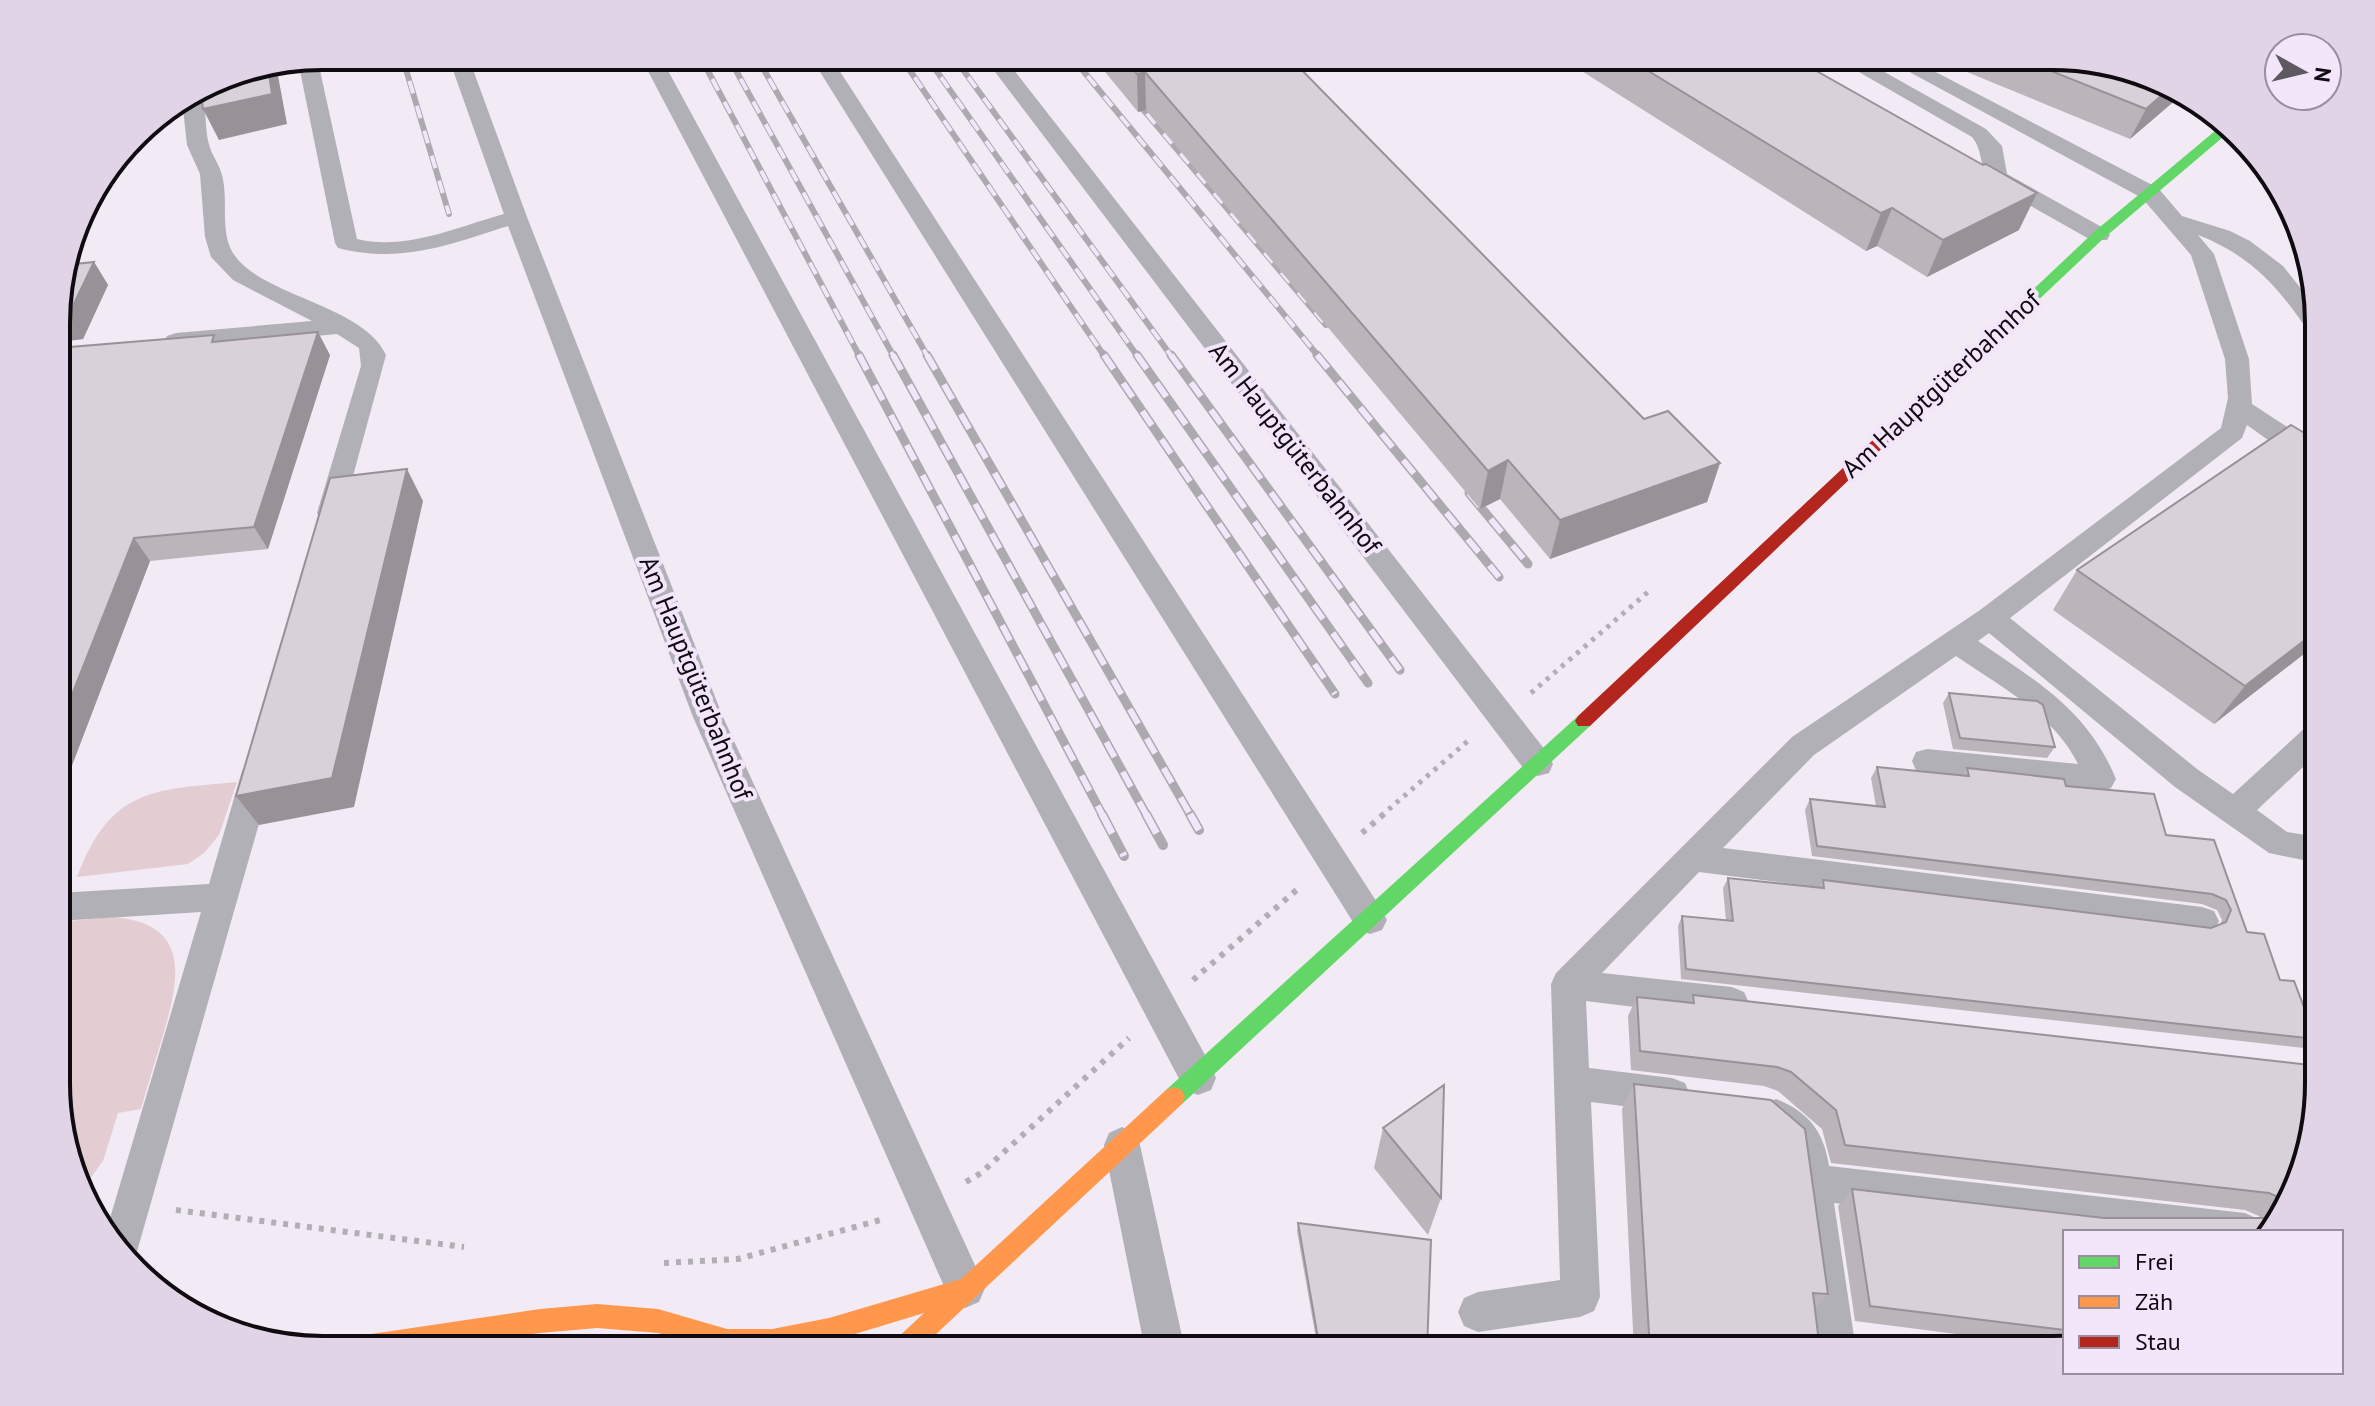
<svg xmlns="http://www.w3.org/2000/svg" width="2375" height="1406" viewBox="0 0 2375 1406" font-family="'PT Sans',sans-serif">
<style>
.green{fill:#e3cdd3}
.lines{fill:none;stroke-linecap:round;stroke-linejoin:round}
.path-far1{stroke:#b1aeb5;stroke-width:5;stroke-dasharray:4 6;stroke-linecap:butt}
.path{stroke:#b1aeb5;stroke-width:6;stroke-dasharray:5 7;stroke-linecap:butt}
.lane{fill:#b1b0b7;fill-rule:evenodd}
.fast{fill:#63d668;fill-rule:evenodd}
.slow{fill:#ff974d;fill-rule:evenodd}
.jam{fill:#b3261e;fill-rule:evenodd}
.rail-far2-casing{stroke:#aca9af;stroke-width:6}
.rail-far1-casing{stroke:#aca9af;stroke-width:9}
.rail-casing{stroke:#aca9af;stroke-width:10}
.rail-far2{stroke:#f3e5fa;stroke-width:4;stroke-dasharray:13;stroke-linecap:butt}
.rail-far1{stroke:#f3e5fa;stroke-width:6;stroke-dasharray:17;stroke-linecap:butt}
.rail{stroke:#f3e5fa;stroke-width:7;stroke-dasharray:22;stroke-linecap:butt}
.wall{fill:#bbb4bb}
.shaded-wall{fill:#989298}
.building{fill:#d9d1d9;stroke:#989298;stroke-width:2}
.labels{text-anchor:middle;stroke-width:8;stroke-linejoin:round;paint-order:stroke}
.street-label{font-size:26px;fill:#0f0b11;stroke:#f3e5fa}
.rim{fill:none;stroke:#0f0b11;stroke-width:4}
</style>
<rect width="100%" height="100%" fill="#f2eaf5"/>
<path class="green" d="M 237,782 L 219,835 L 204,853 L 188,864 L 77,877 C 111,788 152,790 237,782 Z
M 114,917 C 190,924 180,976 164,1032 C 156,1058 148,1084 141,1109 L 118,1113 L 103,1161 L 84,1187 L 58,1117 L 58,922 Z"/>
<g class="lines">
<path class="path-far1" d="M 1531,693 L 1648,592
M 1381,816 L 1469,740"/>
<path class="path" d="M 1362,833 L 1384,814
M 1193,980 L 1300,887
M 966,1182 L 981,1173 L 1129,1038
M 176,1210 L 464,1247
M 664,1263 L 738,1259 L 884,1219"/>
<path class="lane" d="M 448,56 L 468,56 L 527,217 L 723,717 L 979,1274 L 985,1288 L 979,1302 L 965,1308 L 951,1302 L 693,717 L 508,226 C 448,245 401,264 338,248 L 335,243 L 298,61 L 317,57 L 357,239 C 406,251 457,227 504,214 Z
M 640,56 L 660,56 L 1211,1066 L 1216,1078 L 1211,1090 L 1198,1095 L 1185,1090 Z
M 810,56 L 830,56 L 1382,910 L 1387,920 L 1382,930 L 1370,934 L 1358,930 Z
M 983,56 L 1003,56 L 1549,755 L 1553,764 L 1549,773 L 1538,776 L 1527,773 Z
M 1831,56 L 1856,56 L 1986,129 L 2002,146 L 2007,174 L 2107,230 L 2110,235 L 2107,240 L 2091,240 L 1992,184 C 1979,172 1984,151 1972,137 Z
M 1880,56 L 1905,56 L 2158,188 L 2182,216 L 2230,231 L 2250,241 L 2283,266 L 2318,310 L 2318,336 L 2309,333 C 2280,288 2250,255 2198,235 L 2214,254 L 2249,359 L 2252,404 L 2318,447 L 2318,467 L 2278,447 L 2247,425 L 2242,438 L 2010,618 L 2197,769 L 2233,794 L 2307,726 L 2318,723 L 2318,753 L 2257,810 L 2287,832 L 2318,837 L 2318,863 L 2269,853 L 2175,787 L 1989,633 L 1978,641 C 2037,682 2087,709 2116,779 L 2111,788 L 2100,792 L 1916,770 L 1912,761 L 1916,752 L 1927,749 L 2078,764 C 2054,715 2000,686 1956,656 L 1814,755 L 1723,848 L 2202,907 L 2214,911 L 2219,921 L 2214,931 L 2202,935 L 1699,872 L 1602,973 L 1732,987 L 1744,992 L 1749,1003 L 1744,1014 L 1732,1019 L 1586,1001 L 1589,1068 L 1672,1078 L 1685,1083 L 1690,1095 L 1685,1107 L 1672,1112 L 1591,1102 L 1600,1297 L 1594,1311 L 1580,1317 L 1478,1332 L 1464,1326 L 1458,1312 L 1464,1298 L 1478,1292 L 1560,1280 L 1551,984 L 1556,973 L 1792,737 L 1980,610 L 2221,428 L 2228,398 L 2225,359 L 2191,255 L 2142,198 Z
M 199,90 C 208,105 204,127 209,144 C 211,154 218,162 221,172 C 230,198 218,233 235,256 C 265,297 363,305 386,355 L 341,520 L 331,522 L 321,520 L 317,513 L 361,366 L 359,348 L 337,334 L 176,349 L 167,346 L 164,341 L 167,336 L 176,333 L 312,321 L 233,280 L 211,257 L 205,237 L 200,174 L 187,145 L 182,100 Z
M 258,759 L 269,762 L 274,771 L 134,1262 L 105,1235 L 201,912 L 58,921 L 58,893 L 209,884 L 242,771 L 247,762 Z
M 1776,1099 C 1809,1112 1824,1132 1829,1166 L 2245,1213 L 2258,1219 L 2264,1232 L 2084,1232 L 1834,1203 L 1856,1350 L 1816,1350 L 1790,1152 L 1763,1128 L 1758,1116 L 1763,1104 Z
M 1122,1127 L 1135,1133 L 1140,1145 L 1185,1350 L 1145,1350 L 1104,1145 L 1109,1133 Z"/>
<path class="fast" d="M 2221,126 L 2229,132 L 2104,238 L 1994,342 L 1984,342 L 1984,336 L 2094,232 Z
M 1584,714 L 1590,716 L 1593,721 L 1590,726 L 1182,1104 L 1174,1107 L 1166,1104 L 1163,1097 L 1166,1090 L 1578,716 Z"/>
<path class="slow" d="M 1174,1087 L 1182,1090 L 1185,1097 L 1182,1104 L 919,1350 L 889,1350 L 893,1342 L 924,1313 L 829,1342 L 788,1350 L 716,1350 L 658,1333 L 597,1328 L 540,1333 L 425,1350 L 332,1350 L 336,1342 L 344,1338 L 540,1309 L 597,1304 L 658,1309 L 727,1329 L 772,1329 L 829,1318 L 961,1279 L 1166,1090 Z"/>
<path class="jam" d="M 1989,334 L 1994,336 L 1994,342 L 1590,726 L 1578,726 L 1575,721 L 1578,716 L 1984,336 Z"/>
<defs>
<path id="rail-far2" d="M 402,56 L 449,214
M 700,56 L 860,357
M 728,56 L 894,357
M 756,56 L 928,357
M 900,56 L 1105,357
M 926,56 L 1138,357
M 953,56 L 1172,357
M 1071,56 L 1319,357
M 1130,94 L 1326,325"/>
<path id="rail-far1" d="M 859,355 L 1103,816
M 893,355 L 1147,816
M 927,355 L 1191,816
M 1104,355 L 1335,694
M 1137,355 L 1368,683
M 1171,355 L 1400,670
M 1317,355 L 1499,577
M 1469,493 L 1528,564"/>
<path id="rail" d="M 1102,814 L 1124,856
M 1146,814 L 1163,845
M 1190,814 L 1199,830"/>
</defs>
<use href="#rail-far2" class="rail-far2-casing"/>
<use href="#rail-far1" class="rail-far1-casing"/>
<use href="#rail" class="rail-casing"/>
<use href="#rail-far2" class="rail-far2"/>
<use href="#rail-far1" class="rail-far1"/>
<use href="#rail" class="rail"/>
</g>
<path class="wall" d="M 1092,56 L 1288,56 L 1644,419 L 1720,463 L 1707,502 L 1550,559 L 1500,499 L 1480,509 L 1146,110 L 1138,112 Z
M 1558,56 L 1790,56 L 2019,230 L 1927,277 L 1877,246 L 1866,251 Z
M 1928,56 L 2052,56 L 2185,92 L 2130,139 Z
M 94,262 L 108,285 L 83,339 L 59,342 L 63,348 L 218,341 L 330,355 L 268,549 L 150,561 L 58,802 L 58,289 Z
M 2077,570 L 2318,643 L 2214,724 L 2053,610 Z
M 1949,693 L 2055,747 L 2047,758 L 1953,749 L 1943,703 Z
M 1877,767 L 1962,776 L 1967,768 L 2066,786 L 2166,835 L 2214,840 L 2247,932 L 2280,980 L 2316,1039 L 2304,1048 L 1681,979 L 1678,926 L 1682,916 L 1726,921 L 1723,888 L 1728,878 L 1818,887 L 1823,880 L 2211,928 L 2220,925 L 2222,920 L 2217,910 L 2202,904 L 1812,856 L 1805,810 L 1810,799 L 1876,806 L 1871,778 Z
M 1693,995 L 2318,1100 L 2283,1217 L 2268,1232 L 2065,1232 L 2065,1348 L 1855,1321 L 1838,1206 L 1852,1189 L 2104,1218 L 2260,1218 L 2259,1216 L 2245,1210 L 1831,1163 L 1822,1129 L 1778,1091 L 1764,1086 L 1631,1070 L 1628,1016 L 1637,997 L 1690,1002 Z
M 1634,1084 L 1828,1294 L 1815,1308 L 1820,1350 L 1634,1350 L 1622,1109 Z
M 1383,1128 L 1441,1198 L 1428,1235 L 1374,1168 Z
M 1298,1223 L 1427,1350 L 1318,1350 L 1297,1231 Z"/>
<path class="shaded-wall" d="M 276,65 L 287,124 L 219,140 L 203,109 L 268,67 Z
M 1145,72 L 1146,110 L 1138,112 L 1137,74 Z
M 2170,88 L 2185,92 L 2130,139 L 2146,109 Z
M 2037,193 L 2019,230 L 1927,277 L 1943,240 Z
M 1892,208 L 1877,246 L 1866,251 L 1881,213 Z
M 94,262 L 108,285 L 83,339 L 59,342 L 72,362 L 58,357 L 58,317 Z
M 318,332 L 330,355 L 268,549 L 254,527 Z
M 1508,460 L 1500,499 L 1480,509 L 1488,471 Z
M 1720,463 L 1707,502 L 1550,559 L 1560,520 Z
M 407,469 L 423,501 L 354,807 L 259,825 L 236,796 Z
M 134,538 L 150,561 L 58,802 L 58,730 Z
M 2318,630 L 2318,643 L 2214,724 L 2245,686 Z"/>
<path class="building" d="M 1122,56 L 1288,56 L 1644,419 L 1668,411 L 1720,463 L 1560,520 L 1508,460 L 1488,471 L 1145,72 L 1137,74 Z
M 1624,56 L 1790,56 L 1983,165 L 1986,164 L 2037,193 L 1943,240 L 1892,208 L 1881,213 Z
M 2014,56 L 2052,56 L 2170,88 L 2146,109 Z
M 268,67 L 272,94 L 203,109 L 200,89 L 221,76 Z
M 94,262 L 68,316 L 58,317 L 58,289 L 66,265 Z
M 318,332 L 254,527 L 134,538 L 58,730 L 58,348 L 214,335 L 212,342 Z
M 2291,425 L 2318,441 L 2318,630 L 2245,686 L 2077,570 Z
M 407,469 L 332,778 L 236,796 L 330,478 Z
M 1949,693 L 2037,701 L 2043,705 L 2055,747 L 1960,738 Z
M 1877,767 L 1969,776 L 1967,768 L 2064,779 L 2066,786 L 2154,794 L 2166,835 L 2214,840 L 2247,932 L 2264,934 L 2280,980 L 2294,981 L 2316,1039 L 1686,969 L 1682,916 L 1733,921 L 1728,878 L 1824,888 L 1823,880 L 2211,928 L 2226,922 L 2231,910 L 2226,900 L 2212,894 L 1817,846 L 1810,799 L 1885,807 Z
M 1693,995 L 2318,1066 L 2318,1100 L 2286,1205 L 2283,1199 L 2269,1193 L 1845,1145 L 1836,1110 L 1791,1072 L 1777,1067 L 1640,1051 L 1637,997 L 1694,1003 Z
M 1634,1084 L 1771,1100 L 1805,1129 L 1828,1294 L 1813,1293 L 1820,1350 L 1650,1350 Z
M 1444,1085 L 1441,1198 L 1383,1128 Z
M 1852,1189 L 2104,1218 L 2281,1218 L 2268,1232 L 2065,1232 L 2065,1330 L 1870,1306 Z
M 1298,1223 L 1431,1240 L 1427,1350 L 1320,1350 Z
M 1505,1341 L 1571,1350 L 1505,1350 Z"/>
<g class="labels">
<g class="street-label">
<text transform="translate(1941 384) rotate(-43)" y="9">Am Hauptgüterbahnhof</text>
<text transform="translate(1295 448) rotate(52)" y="9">Am Hauptgüterbahnhof</text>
<text transform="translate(696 678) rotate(68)" y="9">Am Hauptgüterbahnhof</text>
</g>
</g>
<path d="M0 0H2375V1406H0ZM323 70H2052A253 253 0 0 1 2305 323V1083A253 253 0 0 1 2052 1336H323A253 253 0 0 1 70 1083V323A253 253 0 0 1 323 70Z" fill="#e1d4e7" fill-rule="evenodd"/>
<path class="rim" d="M323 70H2052A253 253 0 0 1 2305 323V1083A253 253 0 0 1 2052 1336H323A253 253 0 0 1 70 1083V323A253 253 0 0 1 323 70Z"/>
<rect x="2063" y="1230" width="280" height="144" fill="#f3e5fa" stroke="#988e9d" stroke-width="2"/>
<rect x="2079" y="1256" width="40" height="12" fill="#63d668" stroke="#988e9d" stroke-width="2"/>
<text x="2135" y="1270" font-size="24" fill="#0f0b11">Frei</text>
<rect x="2079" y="1296" width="40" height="12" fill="#ff974d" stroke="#988e9d" stroke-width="2"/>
<text x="2135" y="1310" font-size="24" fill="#0f0b11">Zäh</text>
<rect x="2079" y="1336" width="40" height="12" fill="#b3261e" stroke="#988e9d" stroke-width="2"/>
<text x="2135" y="1350" font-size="24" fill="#0f0b11">Stau</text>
<g transform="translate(2303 72) rotate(98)"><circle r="38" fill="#f3e5fa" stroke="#988e9d" stroke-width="2"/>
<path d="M0-6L14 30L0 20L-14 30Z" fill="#5e5961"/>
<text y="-12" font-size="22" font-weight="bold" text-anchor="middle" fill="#0f0b11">N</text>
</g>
</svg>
